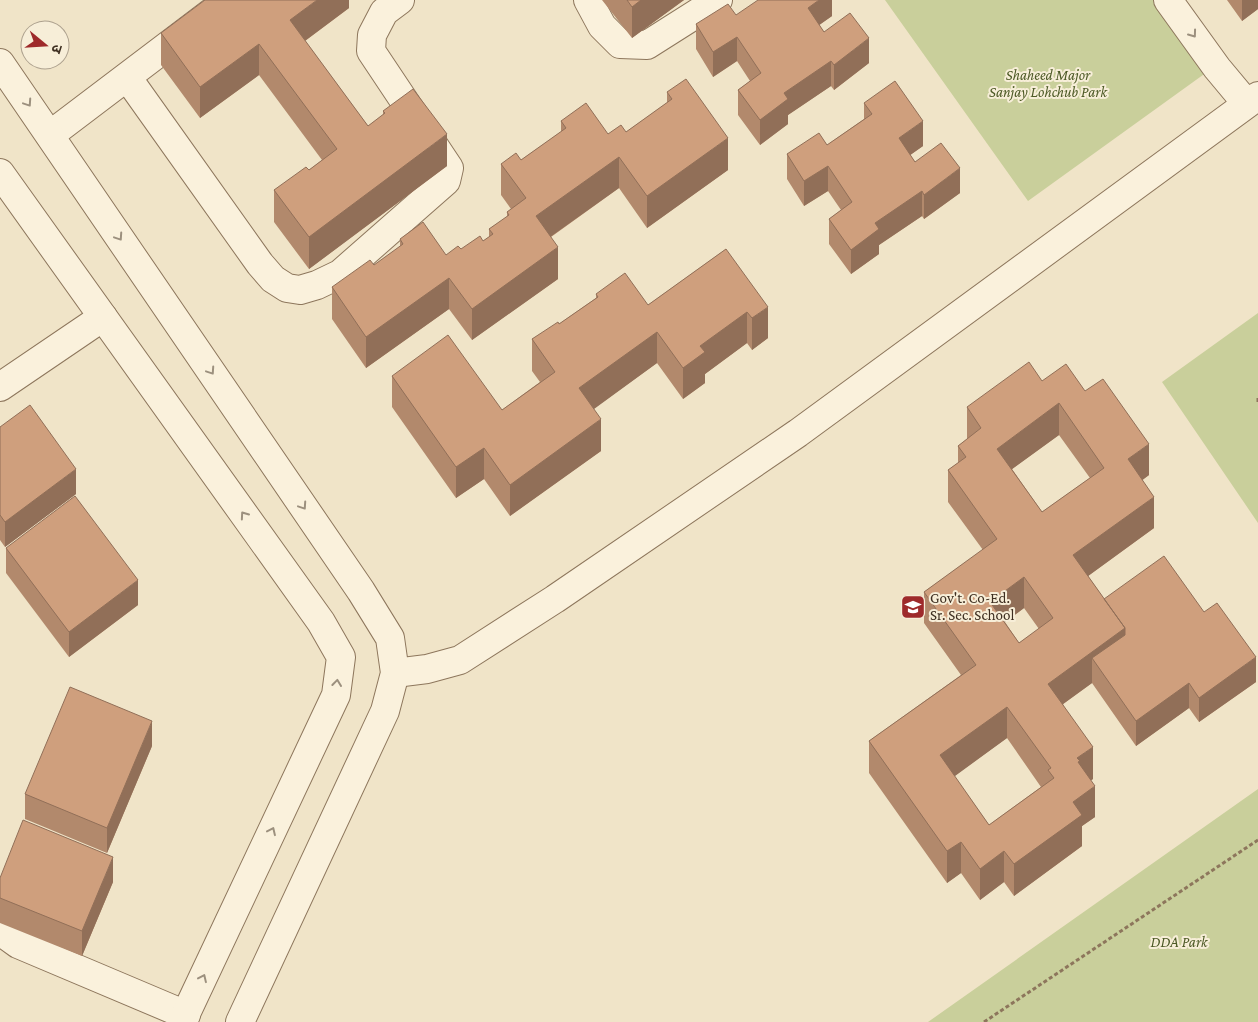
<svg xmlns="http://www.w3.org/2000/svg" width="1258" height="1022" viewBox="0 0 1258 1022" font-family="'Crimson Pro','Noto Sans Devanagari',serif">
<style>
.green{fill:#c9cf9b}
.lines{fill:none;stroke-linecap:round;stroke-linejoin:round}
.minor-casing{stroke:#8d765c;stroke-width:30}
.tertiary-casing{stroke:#8d765c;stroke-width:30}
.path{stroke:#8d765c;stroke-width:3;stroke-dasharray:4 2.5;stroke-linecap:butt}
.minor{stroke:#faf1dc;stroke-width:28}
.tertiary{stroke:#faf1dc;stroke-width:28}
.wall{fill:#b2896c;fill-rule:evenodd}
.shaded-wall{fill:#916f58}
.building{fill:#cf9f7d;stroke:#916f58;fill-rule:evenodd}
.oneway{stroke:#9c907e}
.labels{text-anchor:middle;stroke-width:4;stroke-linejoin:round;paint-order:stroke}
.park-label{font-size:15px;font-style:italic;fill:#4d5a26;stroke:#f7eed8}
.poi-label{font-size:15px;fill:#3d2e20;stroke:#f7eed8;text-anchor:start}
</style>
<rect width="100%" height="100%" fill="#f0e4c8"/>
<path class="green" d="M 885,0 L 1166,0 L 1214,67 L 1028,201 Z
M 1258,313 L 1258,523 L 1162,382 Z
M 1258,789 L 1258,1022 L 928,1022 Z"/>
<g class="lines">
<defs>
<path id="minor" d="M 588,0 L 602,26 L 620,44 L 647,45 L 718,0
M 1168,0 L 1217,68 L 1247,104
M 127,77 L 260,264 L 273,279 L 287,288 L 300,290 L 317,285 L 340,274 L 446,181 L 449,168 L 371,51 L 372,35 L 384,12 L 400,0
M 50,135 L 228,0
M 0,387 L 103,317
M 395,673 L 427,669 L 460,660 L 555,599 L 798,433 L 1258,96
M 0,931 L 18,944 L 186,1015"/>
<path id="tertiary" d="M 0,63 L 361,591 L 390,638 L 395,673 L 385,711 L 240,1022
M 0,173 L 321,622 L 341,657 L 336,695 L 182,1022"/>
</defs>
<use href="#minor" class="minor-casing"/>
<use href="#tertiary" class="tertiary-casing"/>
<path class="path" d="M 1258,398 L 1258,403
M 984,1022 L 1258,840"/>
<use href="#minor" class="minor"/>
<use href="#tertiary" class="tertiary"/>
</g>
<path class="wall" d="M 349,0 L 349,8 L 305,41 L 368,126 L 383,115 L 383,111 L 447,166 L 309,269 L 274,222 L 274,190 L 309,170 L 322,160 L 259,75 L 200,118 L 161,65 L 161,33 Z
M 602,0 L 684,0 L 632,38 Z
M 832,0 L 832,16 L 819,25 L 824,32 L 869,63 L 834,90 L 831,86 L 788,115 L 788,124 L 760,145 L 738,115 L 738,90 L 750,81 L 737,61 L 713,77 L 696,49 L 696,24 L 736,15 Z
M 1227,0 L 1258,0 L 1258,9 L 1242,21 Z
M 667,92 L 728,170 L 647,228 L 619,188 L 551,237 L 558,279 L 472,340 L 449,309 L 366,368 L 332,319 L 332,287 L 374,265 L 400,247 L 400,239 L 446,255 L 483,241 L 489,237 L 489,229 L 507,217 L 507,212 L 511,209 L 501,195 L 501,164 L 521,160 L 561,132 L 561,121 L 608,134 L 626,132 L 667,103 Z
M 864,103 L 923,146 L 910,155 L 915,162 L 960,193 L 924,219 L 922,216 L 879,245 L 879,254 L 851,274 L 829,244 L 829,219 L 841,210 L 828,191 L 804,206 L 787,179 L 787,154 L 827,145 L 864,119 Z
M 726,249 L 768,338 L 752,350 L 747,343 L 705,374 L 705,383 L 683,399 L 657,363 L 593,409 L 601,451 L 510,516 L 484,479 L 456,498 L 392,407 L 392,376 L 502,410 L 540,382 L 532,371 L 532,339 L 559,324 L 596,298 L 596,294 L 648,305 Z
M 1042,381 L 1085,391 L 1149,475 L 1142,480 L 1154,528 L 1088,576 L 1104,599 L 1204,612 L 1256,682 L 1199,722 L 1189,708 L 1136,746 L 1092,683 L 1063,704 L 1093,779 L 1091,780 L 1095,817 L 1082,826 L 1082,846 L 1014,896 L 1004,882 L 980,900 L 961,873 L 947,883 L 869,773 L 869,741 L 961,675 L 924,623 L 924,592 L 983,550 L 948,502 L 948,470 L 958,463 L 958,446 L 967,439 L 967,407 ZM 1059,435 L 1090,478 L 1042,512 L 1012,469 ZM 1024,608 L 1039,629 L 1019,643 L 1005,622 ZM 1007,738 L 1041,787 L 989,825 L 954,776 Z
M 0,427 L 76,494 L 5,547 L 0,540 Z
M 6,548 L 138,605 L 69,657 L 6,573 Z
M 152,746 L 107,853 L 25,819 L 25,794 Z
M 0,878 L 113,882 L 82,956 L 0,923 Z"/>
<path class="shaded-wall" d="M 317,0 L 349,0 L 349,8 L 290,52 L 290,20 Z
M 641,0 L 684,0 L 632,38 L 632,7 Z
M 819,0 L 832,0 L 832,16 L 808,33 L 808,8 Z
M 1242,0 L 1258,0 L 1258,9 L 1242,21 Z
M 737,37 L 737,61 L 713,77 L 713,52 Z
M 869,38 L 869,63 L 834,90 L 834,65 Z
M 259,44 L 259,75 L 200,118 L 200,87 Z
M 831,61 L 831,86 L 788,115 L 788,124 L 760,145 L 760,120 L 784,93 Z
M 923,121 L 923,146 L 899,163 L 899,138 Z
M 447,134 L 447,166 L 309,269 L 309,237 Z
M 728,138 L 728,170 L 647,228 L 647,196 Z
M 619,157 L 619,188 L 536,247 L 536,216 Z
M 828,166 L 828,191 L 804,206 L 804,181 Z
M 960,168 L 960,193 L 924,219 L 924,195 Z
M 922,191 L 922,216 L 879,245 L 879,254 L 851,274 L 851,250 L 875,223 Z
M 558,247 L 558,279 L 472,340 L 472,309 Z
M 449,278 L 449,309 L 366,368 L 366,337 Z
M 768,307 L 768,338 L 752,350 L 752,318 Z
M 747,312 L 747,343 L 705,374 L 705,383 L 683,399 L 683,368 L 700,346 Z
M 657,332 L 657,363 L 579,420 L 579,388 Z
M 1059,403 L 1059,435 L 997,480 L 997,449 Z
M 601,419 L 601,451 L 510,516 L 510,485 Z
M 1149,444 L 1149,475 L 1128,491 L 1128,459 Z
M 484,448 L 484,479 L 456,498 L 456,467 Z
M 76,469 L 76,494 L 5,547 L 5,522 Z
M 1154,497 L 1154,528 L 1073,587 L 1073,555 Z
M 1024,577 L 1024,608 L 990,633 L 990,602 Z
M 138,580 L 138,605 L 69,657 L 69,632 Z
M 1125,628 L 1125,660 L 1092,658 L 1092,683 L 1048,715 L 1048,684 Z
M 1256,657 L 1256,682 L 1199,722 L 1199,698 Z
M 1189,683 L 1189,708 L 1136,746 L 1136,721 Z
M 1007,707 L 1007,738 L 940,787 L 940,755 Z
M 152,721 L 152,746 L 107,853 L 107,828 Z
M 1093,747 L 1093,779 L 1080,788 L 1077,758 Z
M 1095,786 L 1095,817 L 1082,826 L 1082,846 L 1014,896 L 1014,864 L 1073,802 Z
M 961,842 L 961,873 L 947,883 L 947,851 Z
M 1004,851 L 1004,882 L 980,900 L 980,869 Z
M 113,857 L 113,882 L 82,956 L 82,931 Z"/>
<path class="building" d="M 205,0 L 317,0 L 290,20 L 368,126 L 385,113 L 383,111 L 413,89 L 447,134 L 309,237 L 274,190 L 306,167 L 309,170 L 337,149 L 259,44 L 200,87 L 161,33 Z
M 627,0 L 641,0 L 632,7 Z
M 758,0 L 819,0 L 808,8 L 824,32 L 850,13 L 869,38 L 834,65 L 831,61 L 784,93 L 788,99 L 760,120 L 738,90 L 761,73 L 737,37 L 713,52 L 696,24 L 728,4 L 736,15 Z
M 686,79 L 728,138 L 647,196 L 619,157 L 536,216 L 558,247 L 472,309 L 449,278 L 366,337 L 332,287 L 370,260 L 374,265 L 403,244 L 400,239 L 423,222 L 446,255 L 458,246 L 461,249 L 480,236 L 483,241 L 493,234 L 489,229 L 509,215 L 507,212 L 526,198 L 501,164 L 516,153 L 521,160 L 566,128 L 561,121 L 586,103 L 608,134 L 621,125 L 626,132 L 672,99 L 667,92 Z
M 895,81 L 923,121 L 899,138 L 915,162 L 941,143 L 960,168 L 924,195 L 922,191 L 875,223 L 879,229 L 851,250 L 829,219 L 852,202 L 828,166 L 804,181 L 787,154 L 819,133 L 827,145 L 872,114 L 864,103 Z
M 726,249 L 768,307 L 752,318 L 747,312 L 700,346 L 705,352 L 683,368 L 657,332 L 579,388 L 601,419 L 510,485 L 484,448 L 456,467 L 392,376 L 448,335 L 502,410 L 555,372 L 532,339 L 558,322 L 559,324 L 598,297 L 596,294 L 625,273 L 648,305 Z
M 1029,362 L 1042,381 L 1066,364 L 1085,391 L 1103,379 L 1149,444 L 1128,459 L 1154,497 L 1073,555 L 1125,628 L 1048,684 L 1093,747 L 1077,758 L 1080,761 L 1078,762 L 1095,786 L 1073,802 L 1082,815 L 1014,864 L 1004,851 L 980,869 L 961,842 L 947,851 L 869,741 L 976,665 L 924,592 L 997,539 L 948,470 L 966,457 L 958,446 L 981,428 L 967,407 ZM 1059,403 L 1104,468 L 1042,512 L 997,449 ZM 1024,577 L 1053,618 L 1019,643 L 990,602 ZM 1007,707 L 1051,768 L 1048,770 L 1054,778 L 989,825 L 940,755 Z
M 30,405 L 76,469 L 5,522 L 0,515 L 0,427 Z
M 75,496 L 138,580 L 69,632 L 6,548 Z
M 1164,556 L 1204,612 L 1217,603 L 1256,657 L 1199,698 L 1189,683 L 1136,721 L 1092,658 L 1125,635 L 1125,628 L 1104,599 Z
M 70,687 L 152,721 L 107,828 L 25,794 Z
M 23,820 L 113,857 L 82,931 L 0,898 L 0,878 Z"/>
<defs><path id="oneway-chevron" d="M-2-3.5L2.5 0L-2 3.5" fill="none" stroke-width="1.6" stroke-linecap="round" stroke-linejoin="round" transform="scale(1.25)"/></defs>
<g class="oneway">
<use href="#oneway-chevron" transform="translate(1193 34) rotate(54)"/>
<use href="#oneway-chevron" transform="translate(28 103) rotate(56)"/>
<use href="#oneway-chevron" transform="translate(119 237) rotate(56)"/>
<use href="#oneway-chevron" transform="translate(211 371) rotate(56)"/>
<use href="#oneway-chevron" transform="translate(303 506) rotate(56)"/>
<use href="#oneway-chevron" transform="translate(244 515) rotate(-125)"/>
<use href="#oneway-chevron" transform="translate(337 683) rotate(-83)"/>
<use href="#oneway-chevron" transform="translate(272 831) rotate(-65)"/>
<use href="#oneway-chevron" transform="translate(203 978) rotate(-65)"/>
</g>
<defs>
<symbol id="school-square" viewBox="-11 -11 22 22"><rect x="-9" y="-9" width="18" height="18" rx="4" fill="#9e2a2b" stroke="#f7eed8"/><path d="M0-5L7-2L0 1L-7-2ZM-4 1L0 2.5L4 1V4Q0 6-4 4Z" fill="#fff"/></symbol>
</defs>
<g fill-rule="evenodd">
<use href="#school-square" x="899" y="593" width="28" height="28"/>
</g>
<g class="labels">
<g class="park-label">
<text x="1048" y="80">Shaheed Major<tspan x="1048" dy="17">Sanjay Lohchub Park</tspan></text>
<text x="1179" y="947">DDA Park</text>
</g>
<g class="poi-label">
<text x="930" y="603">Gov't. Co-Ed.<tspan x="930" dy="17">Sr. Sec. School</tspan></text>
</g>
</g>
<g transform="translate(45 45) rotate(108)"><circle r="24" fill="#f7eed8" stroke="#ada18e"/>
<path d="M0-4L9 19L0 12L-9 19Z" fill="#9e2a2b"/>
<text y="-8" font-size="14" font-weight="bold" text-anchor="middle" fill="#3d2e20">उ</text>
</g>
</svg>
